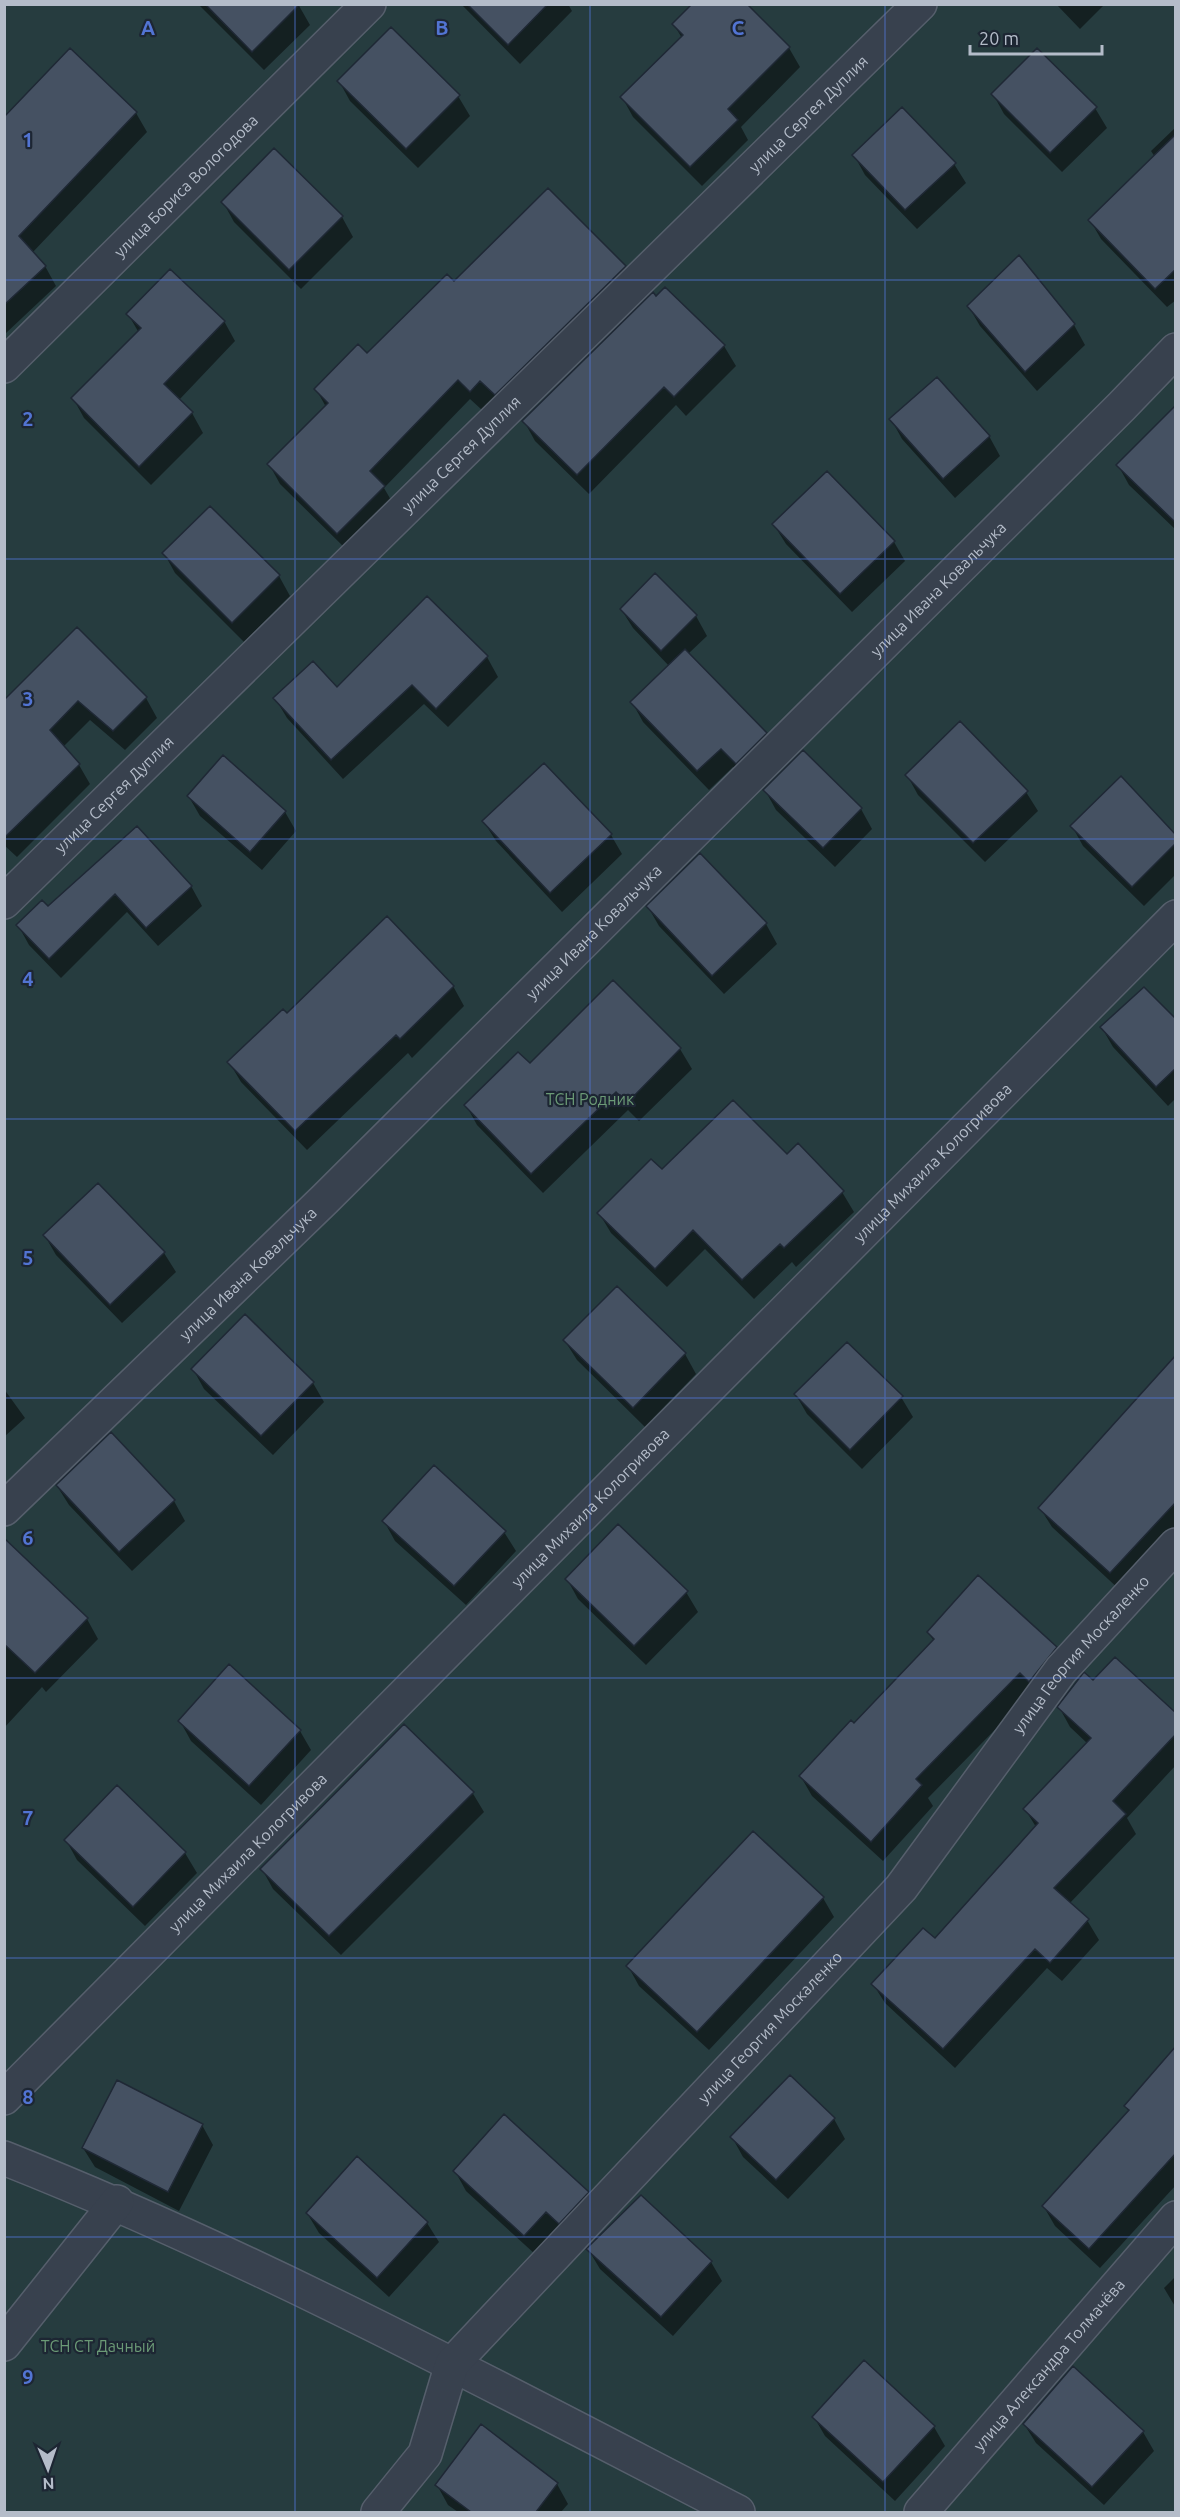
<svg xmlns="http://www.w3.org/2000/svg" width="1180" height="2517" viewBox="0 0 1180 2517" font-family="Ubuntu,sans-serif">
<style>
.green{fill:#263c3f}
.shadow{fill:#0007}
.building{fill:#455162;stroke:#1f2835;stroke-width:1.5}
.lines{fill:none;stroke-linecap:round;stroke-linejoin:round}
.minor-casing{stroke:#565f6c;stroke-width:36}
.minor{stroke:#38414e;stroke-width:33}
.grid{fill:none;stroke:#5274d3;stroke-width:1.5;stroke-opacity:0.55}
.labels{text-anchor:middle;stroke-width:4.5;stroke-linejoin:round;paint-order:stroke}
.street-label{font-size:16px;fill:#b4bcc9;stroke:#1d2633}
.park-label{font-size:16px;fill:#6b9a76;stroke:#1d2633}
.grid-label{font-size:20px;text-anchor:middle;font-weight:bold;fill:#5274d3;stroke:#1d2633;stroke-width:4.5;stroke-linejoin:round;paint-order:stroke}
</style>
<rect width="100%" height="100%" fill="#242f3e"/>
<path class="green" d="M 5,5 L 1175,5 L 1175,2512 L 5,2512 Z"/>
<path class="shadow" d="M 198,4 L 298,4 L 310,25 L 264,70 Z
M 461,4 L 568,4 L 572,11 L 520,64 Z
M 1056,4 L 1105,4 L 1080,29 Z
M 674,25 L 789,48 L 800,67 L 741,127 L 748,140 L 702,186 L 633,117 L 622,97 L 682,38 Z
M 339,81 L 458,96 L 470,116 L 418,168 L 350,101 Z
M 993,94 L 1095,108 L 1107,128 L 1062,172 L 1004,114 Z
M 136,113 L 147,132 L 32,253 L 45,266 L 56,286 L 5,334 L 4,200 Z
M 1176,127 L 1176,300 L 1167,307 L 1101,239 L 1090,220 L 1155,157 L 1151,151 Z
M 854,155 L 954,164 L 966,183 L 917,229 L 865,175 Z
M 223,202 L 342,217 L 353,237 L 301,289 L 234,222 Z
M 625,267 L 636,286 L 507,413 L 492,399 L 482,410 L 470,399 L 384,488 L 395,507 L 349,552 L 280,484 L 269,464 L 326,407 L 316,389 L 367,355 L 454,283 Z
M 665,289 L 724,346 L 736,366 L 686,416 L 676,405 L 589,494 L 535,441 L 524,421 Z
M 969,307 L 1074,325 L 1085,345 L 1037,391 L 980,326 Z
M 128,314 L 224,321 L 235,341 L 179,400 L 192,413 L 203,433 L 151,485 L 84,418 L 73,398 L 139,333 Z
M 891,419 L 989,436 L 1000,456 L 955,498 L 902,439 Z
M 1176,419 L 1176,530 L 1129,485 L 1118,465 Z
M 210,508 L 279,576 L 290,596 L 244,642 L 175,573 L 164,553 Z
M 774,525 L 894,542 L 905,561 L 852,612 L 786,544 Z
M 655,576 L 696,616 L 707,636 L 688,654 L 765,734 L 777,754 L 748,782 L 733,767 L 709,790 L 643,722 L 632,702 L 669,666 L 633,628 L 621,609 Z
M 77,629 L 146,698 L 157,718 L 125,750 L 90,720 L 63,747 L 79,765 L 90,784 L 17,857 L 4,845 L 4,701 Z
M 487,657 L 498,677 L 448,727 L 424,704 L 343,779 L 287,718 L 275,698 L 337,689 Z
M 907,775 L 1026,792 L 1038,811 L 985,862 L 918,795 Z
M 765,790 L 861,809 L 872,829 L 835,867 L 776,810 Z
M 189,797 L 285,812 L 296,831 L 262,870 L 200,816 Z
M 484,822 L 611,835 L 622,854 L 562,912 L 496,841 Z
M 1072,826 L 1176,837 L 1176,874 L 1144,906 L 1083,846 Z
M 137,828 L 191,886 L 202,906 L 158,946 L 127,912 L 61,978 L 29,945 L 18,925 L 48,908 Z
M 648,907 L 766,924 L 777,944 L 724,994 L 659,926 Z
M 613,982 L 680,1049 L 692,1069 L 639,1121 L 628,1110 L 543,1193 L 477,1125 L 466,1105 L 530,1066 Z
M 453,986 L 464,1006 L 412,1058 L 408,1053 L 307,1150 L 241,1082 L 229,1062 Z
M 1176,1021 L 1176,1098 L 1168,1106 L 1113,1047 L 1102,1028 Z
M 787,1156 L 842,1192 L 854,1212 L 796,1267 L 792,1262 L 754,1299 L 705,1249 L 667,1287 L 611,1233 L 599,1213 L 662,1172 Z
M 45,1236 L 164,1253 L 176,1272 L 122,1323 L 56,1255 Z
M 617,1288 L 685,1354 L 696,1374 L 645,1427 L 577,1360 L 565,1341 Z
M 1176,1358 L 1176,1532 L 1122,1592 L 1052,1527 L 1040,1508 Z
M 193,1369 L 313,1383 L 324,1402 L 273,1455 L 204,1389 Z
M 4,1389 L 25,1418 L 4,1437 Z
M 796,1395 L 901,1397 L 913,1417 L 862,1469 L 807,1414 Z
M 111,1434 L 174,1501 L 185,1521 L 132,1571 L 69,1505 L 57,1486 Z
M 384,1521 L 504,1532 L 516,1551 L 466,1605 L 395,1541 Z
M 4,1567 L 87,1619 L 98,1639 L 46,1692 L 42,1687 L 4,1728 Z
M 567,1579 L 686,1592 L 698,1612 L 646,1665 L 578,1599 Z
M 928,1632 L 1055,1648 L 1067,1668 L 1032,1692 L 928,1798 L 933,1806 L 883,1861 L 812,1796 L 801,1777 L 934,1641 Z
M 1093,1682 L 1176,1715 L 1176,1765 L 1127,1818 L 1136,1834 L 1069,1904 L 1087,1920 L 1099,1940 L 1062,1981 L 1047,1968 L 955,2068 L 885,2003 L 873,1984 L 935,1940 L 1036,1827 L 1025,1809 L 1088,1744 L 1070,1727 L 1059,1707 Z
M 180,1721 L 300,1731 L 311,1750 L 261,1805 L 191,1741 Z
M 117,1787 L 185,1853 L 197,1873 L 145,1926 L 77,1860 L 66,1840 Z
M 472,1792 L 484,1812 L 341,1955 L 273,1889 L 262,1869 Z
M 823,1898 L 834,1917 L 709,2050 L 639,1986 L 628,1966 Z
M 1176,2071 L 1176,2185 L 1100,2268 L 1055,2226 L 1044,2207 L 1129,2112 L 1126,2106 Z
M 834,2119 L 845,2139 L 788,2199 L 743,2157 L 732,2137 Z
M 202,2125 L 213,2145 L 179,2211 L 95,2167 L 83,2148 Z
M 455,2171 L 588,2193 L 599,2212 L 536,2255 L 466,2191 Z
M 307,2213 L 427,2223 L 439,2242 L 389,2297 L 319,2233 Z
M 588,2249 L 711,2262 L 722,2281 L 673,2336 L 600,2269 Z
M 1176,2276 L 1176,2308 L 1164,2288 Z
M 814,2417 L 934,2427 L 945,2446 L 895,2501 L 825,2436 Z
M 1024,2424 L 1143,2432 L 1154,2451 L 1104,2505 L 1036,2443 Z
M 557,2484 L 568,2504 L 561,2512 L 458,2512 L 448,2505 L 437,2485 Z"/>
<path class="building" d="M 205,4 L 300,4 L 252,52 Z
M 467,4 L 548,4 L 508,45 Z
M 692,4 L 747,4 L 790,47 L 728,109 L 738,120 L 690,167 L 620,97 L 683,35 L 672,24 Z
M 391,27 L 460,95 L 406,149 L 337,81 Z
M 70,48 L 137,112 L 19,236 L 46,266 L 4,305 L 4,117 Z
M 1037,48 L 1097,107 L 1050,153 L 991,94 Z
M 902,107 L 956,163 L 905,210 L 852,155 Z
M 1176,134 L 1176,269 L 1155,289 L 1088,220 Z
M 274,148 L 343,216 L 289,270 L 221,202 Z
M 548,188 L 626,266 L 495,395 L 480,381 L 470,392 L 458,380 L 370,471 L 385,486 L 337,534 L 267,464 L 328,403 L 314,389 L 358,344 L 367,353 L 447,274 L 454,281 Z
M 1019,255 L 1075,324 L 1025,372 L 967,306 Z
M 170,269 L 225,321 L 164,384 L 193,412 L 139,467 L 71,398 L 141,328 L 126,314 Z
M 665,287 L 725,345 L 674,397 L 664,387 L 577,475 L 522,421 L 653,292 L 656,296 Z
M 937,377 L 990,436 L 943,479 L 889,419 Z
M 1176,405 L 1176,523 L 1116,465 Z
M 827,471 L 895,541 L 840,594 L 772,524 Z
M 210,506 L 280,575 L 232,623 L 162,553 Z
M 655,573 L 697,615 L 661,651 L 620,609 Z
M 427,596 L 488,656 L 436,709 L 412,685 L 331,760 L 273,698 L 313,661 L 337,687 Z
M 77,627 L 147,697 L 113,731 L 78,701 L 50,730 L 80,764 L 4,838 L 4,700 Z
M 685,649 L 767,733 L 736,764 L 721,749 L 697,771 L 630,702 Z
M 960,721 L 1028,791 L 973,843 L 905,775 Z
M 803,750 L 862,808 L 823,848 L 763,790 Z
M 223,755 L 286,811 L 250,852 L 187,796 Z
M 544,763 L 612,834 L 550,893 L 482,821 Z
M 1121,776 L 1176,835 L 1176,843 L 1132,887 L 1070,826 Z
M 137,826 L 192,886 L 146,928 L 115,894 L 49,959 L 16,925 L 42,900 L 48,906 Z
M 700,853 L 767,923 L 712,976 L 646,906 Z
M 387,916 L 454,986 L 400,1039 L 396,1035 L 295,1131 L 227,1062 L 283,1009 L 287,1013 Z
M 613,980 L 681,1048 L 627,1103 L 616,1092 L 531,1174 L 464,1105 L 518,1052 L 530,1063 Z
M 1144,987 L 1176,1019 L 1176,1068 L 1156,1087 L 1100,1027 Z
M 733,1100 L 787,1154 L 798,1143 L 844,1191 L 784,1248 L 780,1244 L 742,1280 L 693,1230 L 655,1269 L 597,1213 L 651,1159 L 662,1169 Z
M 98,1183 L 165,1252 L 110,1305 L 43,1235 Z
M 617,1286 L 686,1353 L 633,1408 L 563,1340 Z
M 245,1314 L 314,1382 L 261,1436 L 191,1369 Z
M 847,1342 L 903,1396 L 850,1450 L 794,1394 Z
M 1176,1355 L 1176,1502 L 1110,1573 L 1038,1508 Z
M 111,1432 L 175,1500 L 119,1552 L 56,1485 Z
M 434,1465 L 506,1531 L 454,1586 L 382,1521 Z
M 618,1524 L 688,1591 L 634,1646 L 565,1579 Z
M 4,1538 L 88,1618 L 35,1673 L 4,1644 Z
M 978,1575 L 1057,1647 L 1029,1682 L 1020,1673 L 916,1779 L 922,1785 L 871,1842 L 799,1776 L 851,1720 L 854,1723 L 934,1639 L 927,1632 Z
M 1115,1657 L 1176,1713 L 1176,1734 L 1113,1801 L 1126,1814 L 1054,1888 L 1089,1919 L 1050,1963 L 1035,1949 L 943,2049 L 871,1984 L 923,1928 L 935,1938 L 1038,1823 L 1023,1809 L 1091,1738 L 1057,1707 L 1084,1672 L 1093,1680 Z
M 229,1664 L 301,1730 L 249,1786 L 178,1721 Z
M 404,1724 L 474,1792 L 329,1936 L 260,1869 Z
M 117,1785 L 186,1852 L 133,1907 L 64,1840 Z
M 753,1831 L 824,1897 L 697,2032 L 626,1966 Z
M 1176,2046 L 1176,2153 L 1089,2249 L 1042,2206 L 1129,2110 L 1124,2106 Z
M 790,2075 L 835,2118 L 776,2180 L 730,2137 Z
M 117,2080 L 203,2124 L 168,2192 L 82,2148 Z
M 504,2114 L 589,2192 L 559,2224 L 546,2212 L 524,2236 L 453,2171 Z
M 357,2156 L 428,2222 L 377,2278 L 306,2213 Z
M 641,2195 L 712,2261 L 661,2317 L 586,2249 Z
M 864,2360 L 935,2426 L 883,2482 L 812,2417 Z
M 1073,2366 L 1144,2431 L 1092,2487 L 1023,2424 Z
M 481,2424 L 558,2483 L 536,2512 L 471,2512 L 435,2485 Z"/>
<g class="lines">
<defs>
<g id="minor">
<path id="s1" d="M 4,366 L 369,4"/>
<path id="s2" d="M 4,902 L 920,4"/>
<path id="s3" d="M 4,1509 L 325,1199 L 1122,406 L 1176,350"/>
<path id="s4" d="M 4,2098 L 1176,917"/>
<path d="M 4,2158 C 257,2258 498,2388 738,2512"/>
<path d="M 4,2344 L 117,2202"/>
<path id="s5" d="M 378,2512 L 425,2454 L 452,2364 L 901,1888 L 1061,1670 L 1176,1545"/>
<path id="s6" d="M 921,2512 L 1176,2218"/>
</g>
</defs>
<use href="#minor" class="minor-casing"/>
<use href="#minor" class="minor"/>
</g>
<path class="grid" d="M 295,4 L 295,2512M 590,4 L 590,2512M 885,4 L 885,2512M 4,280 L 1176,280M 4,559 L 1176,559M 4,839 L 1176,839M 4,1119 L 1176,1119M 4,1398 L 1176,1398M 4,1678 L 1176,1678M 4,1958 L 1176,1958M 4,2237 L 1176,2237"/>
<g class="labels">
<g class="street-label">
<text dy="6" stroke="none"><textPath href="#s2" startOffset="1126">улица Сергея Дуплия</textPath></text>
<text dy="6" stroke="none"><textPath href="#s1" startOffset="256">улица Бориса Вологодова</textPath></text>
<text dy="6" stroke="none"><textPath href="#s2" startOffset="640">улица Сергея Дуплия</textPath></text>
<text dy="6" stroke="none"><textPath href="#s3" startOffset="1311">улица Ивана Ковальчука</textPath></text>
<text dy="6" stroke="none"><textPath href="#s2" startOffset="154">улица Сергея Дуплия</textPath></text>
<text dy="6" stroke="none"><textPath href="#s3" startOffset="825">улица Ивана Ковальчука</textPath></text>
<text dy="6" stroke="none"><textPath href="#s4" startOffset="1318">улица Михаила Кологривова</textPath></text>
<text dy="6" stroke="none"><textPath href="#s3" startOffset="339">улица Ивана Ковальчука</textPath></text>
<text dy="6" stroke="none"><textPath href="#s4" startOffset="832">улица Михаила Кологривова</textPath></text>
<text dy="6" stroke="none"><textPath href="#s5" startOffset="1118">улица Георгия Москаленко</textPath></text>
<text dy="6" stroke="none"><textPath href="#s4" startOffset="346">улица Михаила Кологривова</textPath></text>
<text dy="6" stroke="none"><textPath href="#s5" startOffset="632">улица Георгия Москаленко</textPath></text>
<text dy="6" stroke="none"><textPath href="#s6" startOffset="195">улица Александра Толмачёва</textPath></text>
</g>
<g class="park-label">
<text x="590" y="1105">ТСН Родник</text>
<text x="98" y="2352">ТСН СТ Дачный</text>
</g>
</g>
<g class="grid-label">
<text x="148" y="35">A</text>
<text x="442" y="35">B</text>
<text x="738" y="35">C</text>
<text x="28" y="147">1</text>
<text x="28" y="426">2</text>
<text x="28" y="706">3</text>
<text x="28" y="986">4</text>
<text x="28" y="1265">5</text>
<text x="28" y="1545">6</text>
<text x="28" y="1825">7</text>
<text x="28" y="2104">8</text>
<text x="28" y="2384">9</text>
</g>
<rect width="1180" height="2517" fill="none" stroke="#b4bcc9" stroke-width="12"/>
<g transform="translate(48 2469) rotate(178)" stroke="#1d2633" stroke-width="4.5" paint-order="stroke">
<path d="M0-4.5L10 22L0 15L-10 22Z" fill="#b4bcc9"/>
<text y="-9" font-size="16" font-weight="bold" text-anchor="middle" fill="#b4bcc9">N</text>
</g>
<path d="M970 45v9h132v-9" fill="none" stroke="#b4bcc9" stroke-width="3"/>
<text x="979" y="45" font-size="18" fill="#b4bcc9" stroke="#1d2633" stroke-width="4.5" paint-order="stroke">20 m</text>
</svg>
